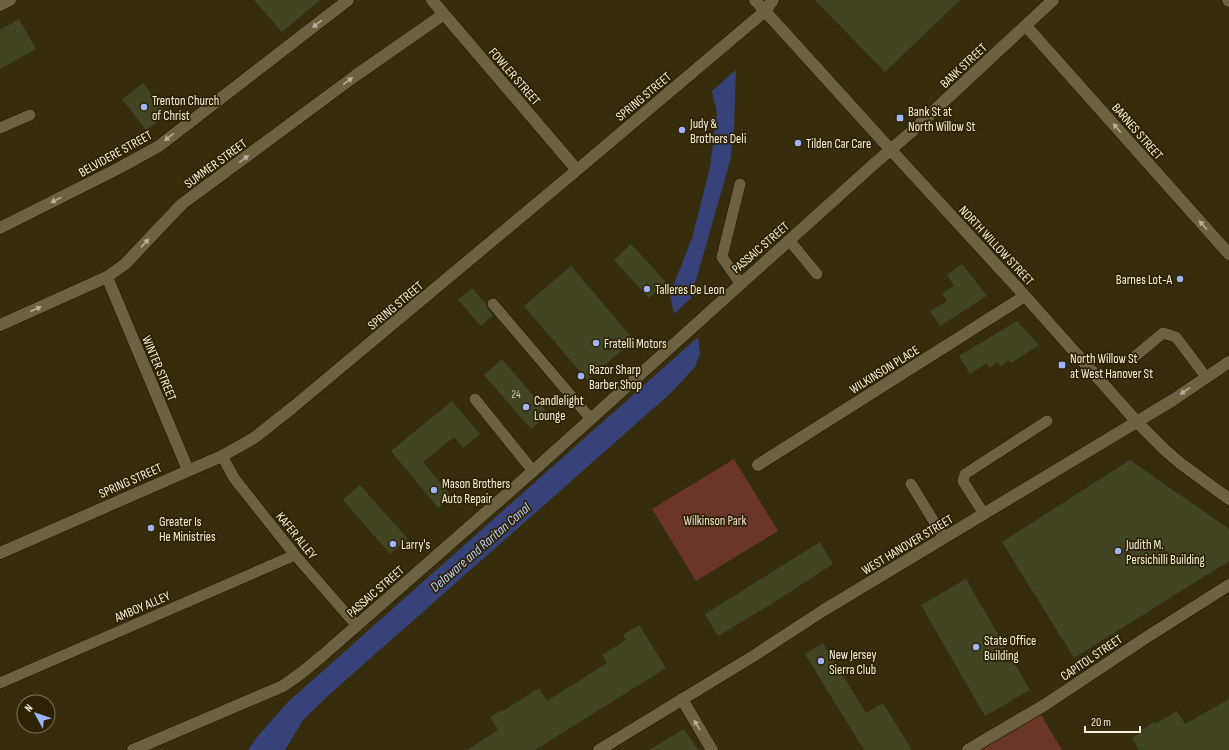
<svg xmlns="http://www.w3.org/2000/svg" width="1229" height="750" viewBox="0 0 1229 750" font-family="'Sofia Sans Condensed',sans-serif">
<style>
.green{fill:#6c352a}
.water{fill:#38427a}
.building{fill:#414524}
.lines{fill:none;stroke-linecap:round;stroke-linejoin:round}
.lane-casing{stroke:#1c1500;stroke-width:12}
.street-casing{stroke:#1c1500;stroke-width:13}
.lane{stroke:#6c6241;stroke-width:11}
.street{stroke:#6c6241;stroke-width:12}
.oneway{fill:#b7b097}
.poi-dot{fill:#a1b3fd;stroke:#2c2302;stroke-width:1.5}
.labels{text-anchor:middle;stroke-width:3.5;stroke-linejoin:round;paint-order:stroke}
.number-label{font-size:11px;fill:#c8c5af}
.street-label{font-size:13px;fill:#f5f0dd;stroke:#2c2302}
.poi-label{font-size:13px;fill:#f5f0dd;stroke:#2c2302;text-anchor:start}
.park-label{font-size:13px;fill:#f3ddd8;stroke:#2c2302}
.water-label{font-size:14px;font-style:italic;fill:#bccafe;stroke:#2c2302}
</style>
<rect width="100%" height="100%" fill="#362d0c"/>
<path class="green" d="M 734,459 L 778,531 L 696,581 L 652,509 Z
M 1041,715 L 1062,750 L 981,750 Z"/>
<path class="water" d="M 736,70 L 734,126 L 730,161 L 691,298 L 674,314 L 670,294 L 692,238 L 710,167 L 717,113 L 712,91 Z
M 698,337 L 700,353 L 695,367 L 671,393 L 330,694 L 303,720 L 285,750 L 248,750 L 257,737 L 288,702 Z"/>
<path class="building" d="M 254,0 L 320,0 L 282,32 Z
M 815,0 L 960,0 L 885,72 Z
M 19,19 L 36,49 L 0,69 L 0,30 Z
M 143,83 L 167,115 L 146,130 L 122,99 Z
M 631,244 L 666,282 L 649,298 L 614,260 Z
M 962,264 L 987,296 L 940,326 L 930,311 L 947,301 L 942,293 L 954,286 L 947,275 Z
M 571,266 L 634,340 L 587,380 L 524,306 Z
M 472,288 L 486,304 L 487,308 L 493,315 L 481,326 L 458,300 Z
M 1017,321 L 1039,345 L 1011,363 L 1009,360 L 1000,366 L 998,362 L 989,368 L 987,363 L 970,374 L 959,356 Z
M 502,359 L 549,414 L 531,429 L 484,375 Z
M 452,401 L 480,434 L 463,448 L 454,437 L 423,462 L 452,497 L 438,508 L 391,451 Z
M 1130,460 L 1229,529 L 1229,561 L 1074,658 L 1002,542 Z
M 360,485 L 408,539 L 390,554 L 343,500 Z
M 820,542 L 833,564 L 776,601 L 718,636 L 705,614 Z
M 966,579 L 1030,690 L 985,716 L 921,605 Z
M 639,625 L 666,668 L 535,750 L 467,750 L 498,730 L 490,717 L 502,710 L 503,711 L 539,688 L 547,701 L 607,663 L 602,655 L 626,640 L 623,635 Z
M 823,643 L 866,713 L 883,703 L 912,750 L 864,750 L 805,654 Z
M 1229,699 L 1229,750 L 1139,750 L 1132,738 L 1142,732 L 1141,730 L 1154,722 L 1155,724 L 1177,711 L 1185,724 Z
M 684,729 L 698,750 L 649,750 Z"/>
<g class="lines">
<defs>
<path id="lane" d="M 0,128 L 30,115
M 740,184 L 722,257 L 740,283
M 789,240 L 817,274
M 493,304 L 590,418
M 1133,358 L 1163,333 L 1176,337 L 1206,377
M 475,399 L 533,471
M 222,456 L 234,478 L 295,555 L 357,626
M 911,484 L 944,538
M 984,514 L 963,481 L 965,474 L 1047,421
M 0,683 L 295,555"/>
<path id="street" d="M 432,0 L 577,170
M 755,0 L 891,150 L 1025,296 L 1137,422 L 1165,450 L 1180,463 L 1229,499
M 1228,0 L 1229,1
M 0,5 L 10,0
M 1026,26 L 1229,254
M 0,228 L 119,168 L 159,146 L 348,0
M 107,277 L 188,470
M 0,325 L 107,277 L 125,264 L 182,204 L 355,76 L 444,14
M 758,465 L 1025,296
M 0,553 L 222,456 L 254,438 L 292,408 L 577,170 L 765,11 L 773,0
M 682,699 L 712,750
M 133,750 L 283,686 L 300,674 L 322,656 L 533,471 L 874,164 L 910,133 L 1053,0
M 599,750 L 755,655 L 824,610 L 1173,400 L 1229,362
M 968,750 L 1046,704 L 1147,637 L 1229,585"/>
</defs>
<use href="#lane" class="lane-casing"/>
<use href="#street" class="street-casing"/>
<use href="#lane" class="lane"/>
<use href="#street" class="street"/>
</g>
<defs><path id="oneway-solid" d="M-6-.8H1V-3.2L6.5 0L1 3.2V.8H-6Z"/></defs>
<g class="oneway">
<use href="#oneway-solid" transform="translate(317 24) rotate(142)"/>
<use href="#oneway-solid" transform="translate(348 81) rotate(-37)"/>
<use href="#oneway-solid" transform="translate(1117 128) rotate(-131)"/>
<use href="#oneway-solid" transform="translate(169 137) rotate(142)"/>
<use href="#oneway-solid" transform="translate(244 159) rotate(-37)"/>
<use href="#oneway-solid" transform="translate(56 200) rotate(153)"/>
<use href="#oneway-solid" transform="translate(1203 225) rotate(-132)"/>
<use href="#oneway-solid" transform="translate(145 243) rotate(-47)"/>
<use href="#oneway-solid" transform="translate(36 309) rotate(-24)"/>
<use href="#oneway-solid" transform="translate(1185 391) rotate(146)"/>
<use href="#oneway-solid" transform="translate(697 725) rotate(-121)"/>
</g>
<g class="poi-dot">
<circle cx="144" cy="107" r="4"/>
<rect x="896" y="114" width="8" height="8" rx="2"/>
<circle cx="682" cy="130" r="4"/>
<circle cx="798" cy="143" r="4"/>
<circle cx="1180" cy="279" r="4"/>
<circle cx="647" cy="289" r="4"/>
<circle cx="596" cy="343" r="4"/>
<rect x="1058" y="361" width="8" height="8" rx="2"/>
<circle cx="581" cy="376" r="4"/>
<circle cx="526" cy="407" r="4"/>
<circle cx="434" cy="490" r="4"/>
<circle cx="151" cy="528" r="4"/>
<circle cx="393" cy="544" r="4"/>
<circle cx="1118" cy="551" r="4"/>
<circle cx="976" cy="647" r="4"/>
<circle cx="821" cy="661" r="4"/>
</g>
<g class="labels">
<g class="number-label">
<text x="516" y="398">24</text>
</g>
<g class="street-label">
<text transform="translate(963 65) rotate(-43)" y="5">BANK STREET</text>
<text transform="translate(515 76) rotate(49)" y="5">FOWLER STREET</text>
<text transform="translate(643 96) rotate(-40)" y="5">SPRING STREET</text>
<text transform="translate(1138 131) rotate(49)" y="5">BARNES STREET</text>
<text transform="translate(115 153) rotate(-29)" y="5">BELVIDERE STREET</text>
<text transform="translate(215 163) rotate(-36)" y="5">SUMMER STREET</text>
<text transform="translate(997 245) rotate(47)" y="5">NORTH WILLOW STREET</text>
<text transform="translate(760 247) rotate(-41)" y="5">PASSAIC STREET</text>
<text transform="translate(395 305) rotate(-40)" y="5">SPRING STREET</text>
<text transform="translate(160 368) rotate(67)" y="5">WINTER STREET</text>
<text transform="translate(884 369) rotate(-32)" y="5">WILKINSON PLACE</text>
<text transform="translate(130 480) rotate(-24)" y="5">SPRING STREET</text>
<text transform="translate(297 535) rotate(51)" y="5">KAFER ALLEY</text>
<text transform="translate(907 544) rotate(-31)" y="5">WEST HANOVER STREET</text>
<text transform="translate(375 591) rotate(-41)" y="5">PASSAIC STREET</text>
<text transform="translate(142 606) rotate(-23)" y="5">AMBOY ALLEY</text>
<text transform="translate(1091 657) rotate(-34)" y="5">CAPITOL STREET</text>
</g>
<g class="poi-label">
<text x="152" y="105">Trenton Church<tspan x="152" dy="15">of Christ</tspan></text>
<text x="908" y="116">Bank St at<tspan x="908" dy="15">North Willow St</tspan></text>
<text x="690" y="128">Judy &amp;<tspan x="690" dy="15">Brothers Deli</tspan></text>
<text x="806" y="148">Tilden Car Care</text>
<text x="1172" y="284" text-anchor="end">Barnes Lot-A</text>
<text x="655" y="294">Talleres De Leon</text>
<text x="604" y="348">Fratelli Motors</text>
<text x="1070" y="363">North Willow St<tspan x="1070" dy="15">at West Hanover St</tspan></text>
<text x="589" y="374">Razor Sharp<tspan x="589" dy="15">Barber Shop</tspan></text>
<text x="534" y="405">Candlelight<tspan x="534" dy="15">Lounge</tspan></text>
<text x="442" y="488">Mason Brothers<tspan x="442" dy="15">Auto Repair</tspan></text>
<text x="159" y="526">Greater Is<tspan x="159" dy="15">He Ministries</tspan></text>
<text x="401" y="549">Larry's</text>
<text x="1126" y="549">Judith M.<tspan x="1126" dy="15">Persichilli Building</tspan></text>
<text x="984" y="645">State Office<tspan x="984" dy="15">Building</tspan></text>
<text x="829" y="659">New Jersey<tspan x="829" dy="15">Sierra Club</tspan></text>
</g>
<g class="park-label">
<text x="715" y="525">Wilkinson Park</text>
</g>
<g class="water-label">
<text transform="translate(480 547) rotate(-41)" y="5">Delaware and Raritan Canal</text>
</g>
</g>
<g transform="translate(36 714) rotate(310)"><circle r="19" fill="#2c2302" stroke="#7c755a"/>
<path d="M0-3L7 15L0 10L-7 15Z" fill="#a1b3fd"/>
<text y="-6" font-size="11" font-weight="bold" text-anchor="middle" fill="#f5f0dd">N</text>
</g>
<path d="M1085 726v6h55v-6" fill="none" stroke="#f5f0dd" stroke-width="2"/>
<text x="1091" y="726" font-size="12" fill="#f5f0dd" stroke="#2c2302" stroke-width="3" paint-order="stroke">20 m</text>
</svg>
